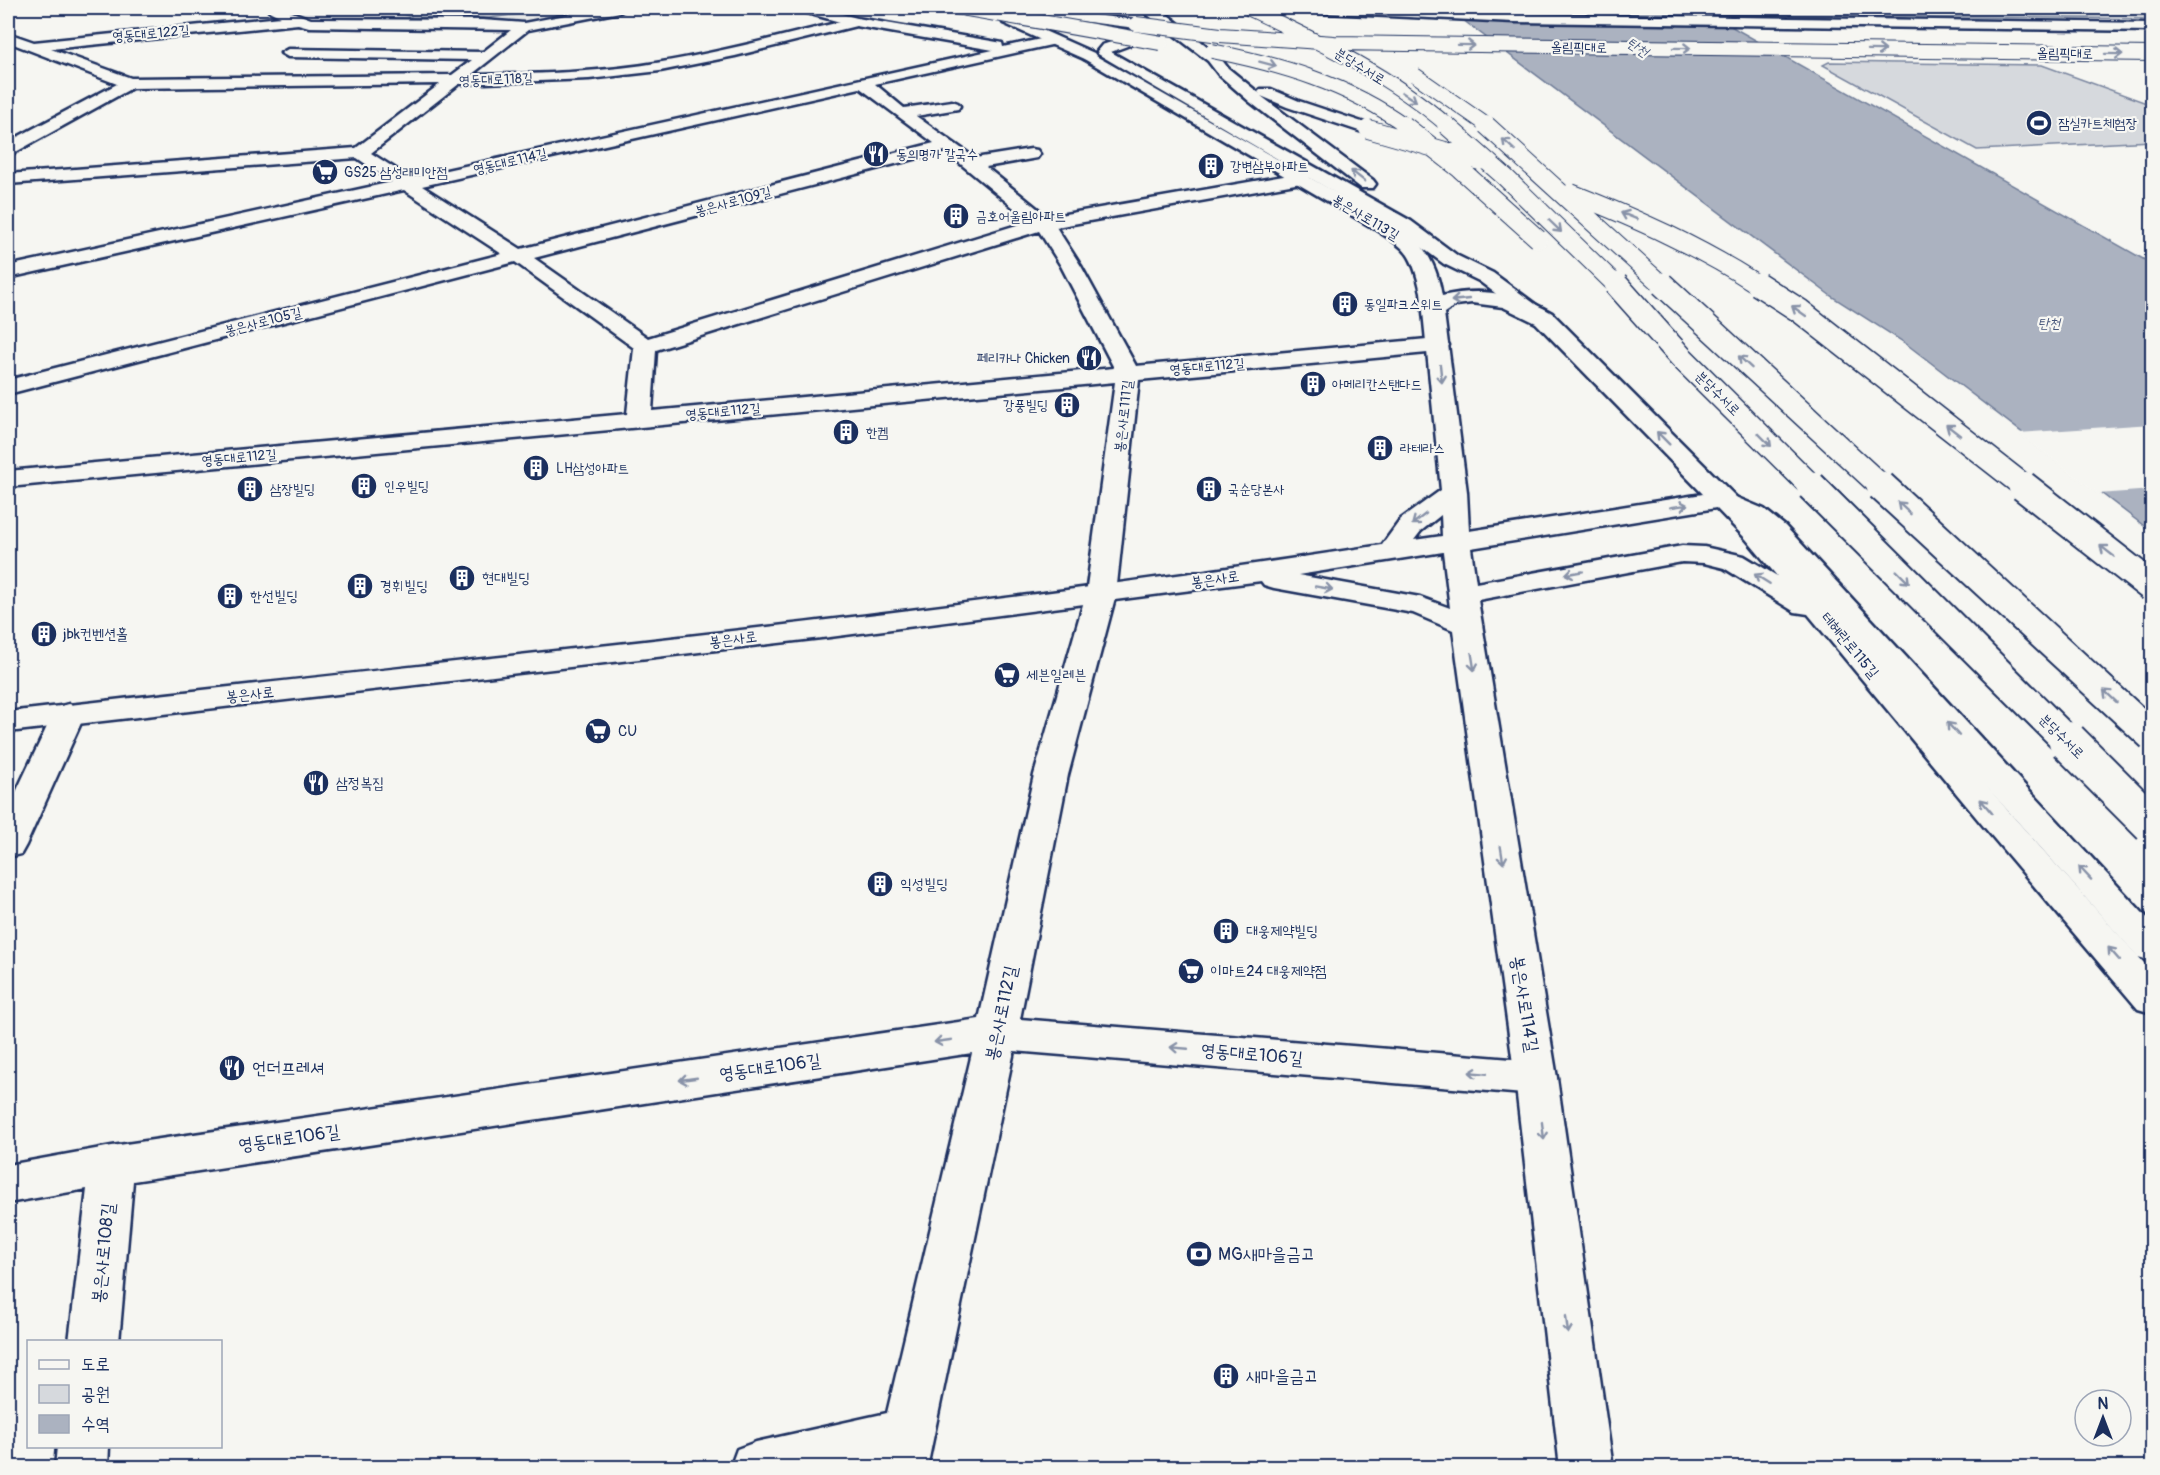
<svg xmlns="http://www.w3.org/2000/svg" width="2160" height="1475" viewBox="0 0 2160 1475" font-family="Pangolin,'Poor Story',sans-serif">
<style>
.built{fill:#e6e7e7}
.green{fill:#d6d9dd;stroke:#78849e;stroke-width:1.5}
.water{fill:#abb2c0;stroke:#717e99;stroke-width:1.5}
.pier{fill:#f6f6f2}
.lines{fill:none;stroke-linecap:round;stroke-linejoin:round}
.minor-casing{stroke:#1b2f5e;stroke-width:5}
.tertiary-casing{stroke:#1b2f5e;stroke-width:5}
.trunk-casing{stroke:#1b2f5e;stroke-width:5}
.minor{fill:#f6f6f2;fill-rule:evenodd}
.tertiary{fill:#f6f6f2;fill-rule:evenodd}
.trunk{fill:#f6f6f2;fill-rule:evenodd}
.trunk-bridge-far4-casing{stroke:#1b2f5e;stroke-width:16;stroke-linecap:butt}
.trunk-bridge-far3-casing{stroke:#1b2f5e;stroke-width:20;stroke-linecap:butt}
.trunk-bridge-far2-casing{stroke:#1b2f5e;stroke-width:26;stroke-linecap:butt}
.trunk-bridge-far1-casing{stroke:#1b2f5e;stroke-width:33;stroke-linecap:butt}
.trunk-bridge-casing{stroke:#1b2f5e;stroke-width:42;stroke-linecap:butt}
.trunk-bridge-far4{stroke:#f6f6f2;stroke-width:14}
.trunk-bridge-far3{stroke:#f6f6f2;stroke-width:18}
.trunk-bridge-far2{stroke:#f6f6f2;stroke-width:23}
.trunk-bridge-far1{stroke:#f6f6f2;stroke-width:29}
.trunk-bridge{stroke:#f6f6f2;stroke-width:38}
.oneway{stroke:#8892a8}
.labels{text-anchor:middle;stroke-width:4.5;stroke-linejoin:round;paint-order:stroke}
.far-street-label{font-size:14px;fill:#1b2f5e;stroke:#f6f6f2}
.far-water-label{font-size:14px;font-style:italic;fill:#46567b;stroke:#f6f6f2}
.far-poi-label{font-size:14px;fill:#1b2f5e;stroke:#f6f6f2;text-anchor:start}
.poi-label{font-size:15px;fill:#1b2f5e;stroke:#f6f6f2;text-anchor:start}
.street-label{font-size:15px;fill:#1b2f5e;stroke:#f6f6f2}
.near-street-label{font-size:18px;fill:#1b2f5e;stroke:#f6f6f2}
.near-poi-label{font-size:18px;fill:#1b2f5e;stroke:#f6f6f2;text-anchor:start}
</style>
<rect width="100%" height="100%" fill="#f6f6f2"/>
<filter id="ink" filterUnits="userSpaceOnUse"><feTurbulence type="fractalNoise" baseFrequency=".0167" numOctaves="2"/><feDisplacementMap in="SourceGraphic" scale="12" xChannelSelector="R" yChannelSelector="G"/><feConvolveMatrix kernelMatrix="1 2 1 2 8 2 1 2 1" color-interpolation-filters="sRGB"/></filter>
<g filter="url(#ink)">
<path class="built" d="M 279,8 L 611,8 L 490,24 L 306,19 Z"/>
<path class="green" d="M 436,8 L 566,8 L 489,18 L 412,17 L 402,14 Z
M 1703,8 L 2152,8 L 2152,19 L 1716,14 Z
M 1829,62 L 2042,65 L 2152,105 L 2152,141 L 1977,150 L 1823,65 Z"/>
<path class="water" d="M 1447,8 L 1703,8 L 1716,14 L 1711,15 L 2152,264 L 2152,532 L 1905,343 L 1831,296 Z"/>
<path class="pier" d="M 1444,9 L 1719,15 L 1738,27 L 1460,22 Z
M 2152,424 L 2152,490 L 2098,494 L 2018,433 Z"/>
<g class="lines">
<defs>
<path id="minor" d="M 271,8 L 281,8 L 311,19 L 482,20 L 524,23 L 603,8 L 627,8 L 620,12 L 528,30 L 471,75 C 534,74 599,73 662,62 C 722,52 781,36 840,22 L 800,11 L 799,8 L 818,8 L 857,18 L 997,42 L 1002,43 L 1003,47 L 1055,36 L 1062,40 L 1060,43 L 875,84 L 904,108 L 952,101 L 958,103 L 960,106 L 958,109 L 916,116 L 975,158 L 1031,149 L 1037,150 L 1040,154 L 1037,158 L 986,167 L 1048,217 L 1301,173 L 1307,174 L 1310,178 L 1307,182 L 1301,183 L 1056,227 L 1081,266 L 1136,366 L 1438,338 L 1446,340 L 1449,345 L 1446,350 L 1438,352 L 1139,380 L 1116,594 L 1068,775 L 1020,1019 L 1536,1061 L 1551,1066 L 1557,1078 L 1551,1090 L 1536,1095 L 1014,1051 L 927,1468 L 730,1468 L 737,1449 L 756,1442 L 887,1413 L 972,1053 L 133,1181 L 119,1342 L 69,1342 L 87,1189 L 8,1203 L 8,1165 L 112,1146 L 979,1019 L 1034,775 L 1086,594 L 1115,382 L 8,487 L 8,471 L 627,414 L 634,348 L 515,262 L 8,394 L 8,380 L 502,254 L 404,190 L 8,278 L 8,266 L 392,182 L 357,158 L 8,184 L 8,174 L 356,148 L 440,84 L 132,88 L 14,153 L 8,154 L 8,142 L 117,84 L 8,42 L 8,33 L 34,42 L 281,17 L 269,11 ZM 298,24 L 309,27 L 511,30 L 483,52 L 288,49 L 281,53 L 288,57 L 472,60 L 452,75 L 131,78 L 51,49 ZM 856,26 L 993,50 L 410,178 L 371,153 L 459,84 L 589,79 L 660,71 L 735,56 ZM 860,88 L 934,143 L 521,249 L 422,186 ZM 945,151 L 1030,221 L 648,338 L 534,258 ZM 1039,231 L 1061,266 L 1114,368 L 652,411 L 656,350 Z
M 69,704 L 80,707 L 85,714 L 26,845 L 21,854 L 8,857 L 8,809 L 53,714 L 58,707 Z
M 57,1446 L 109,1446 L 108,1468 L 55,1468 Z"/>
<path id="tertiary" d="M 1089,52 L 1412,236 C 1430,253 1438,272 1442,296 C 1480,287 1518,293 1552,313 L 1766,527 L 2009,812 L 2152,972 L 2152,1013 L 2138,1009 L 1985,828 L 1808,614 L 1795,612 L 1724,568 L 1704,563 L 1682,562 L 1478,600 L 1557,1078 L 1613,1468 L 1560,1468 L 1515,1078 L 1453,630 L 1413,613 L 1274,588 L 1264,585 L 1261,581 L 830,637 L 8,732 L 8,712 C 466,659 926,616 1382,545 L 1401,519 L 1441,490 L 1421,292 C 1411,249 1406,249 1370,226 L 1084,59 L 1082,56 L 1084,53 ZM 1472,303 L 1503,307 L 1536,323 L 1703,494 L 1469,531 L 1467,492 L 1444,313 L 1456,305 ZM 1716,508 L 1746,539 L 1777,576 L 1744,556 L 1704,547 L 1682,546 L 1476,583 L 1471,548 ZM 1441,515 L 1442,536 L 1414,540 L 1421,531 ZM 1443,552 L 1450,608 L 1420,597 L 1298,575 Z"/>
<path id="trunk" d="M 944,8 L 972,8 L 1004,13 L 1005,17 L 1013,17 L 1094,53 L 1096,56 L 1089,60 L 1084,59 L 1003,23 L 1002,19 L 951,12 Z
M 1001,8 L 1036,8 L 1136,20 L 1143,24 L 1136,28 L 1008,12 Z
M 1139,8 L 1155,8 L 1163,11 L 1218,55 L 1228,68 L 1260,94 L 1258,92 L 1261,89 L 1271,89 L 1299,101 L 1374,126 L 1376,129 L 1374,132 L 1362,132 L 1287,107 L 1261,96 L 1373,180 L 1376,184 L 1373,188 L 1361,188 L 1250,102 L 1218,74 L 1208,61 Z
M 1297,8 L 1377,8 L 1514,14 L 2152,23 L 2152,31 L 1514,22 L 1304,12 Z
M 1133,35 L 1138,36 L 1140,39 L 1138,42 L 1111,52 L 1411,221 L 1458,256 L 1493,273 L 1542,309 L 1539,314 L 1531,315 L 1523,314 L 1479,281 L 1444,264 L 1397,229 L 1098,54 L 1097,51 L 1102,45 Z
M 1721,491 L 1764,509 L 1785,526 L 2152,923 L 2152,961 L 2138,957 L 1765,538 L 1744,521 L 1712,505 L 1708,499 L 1712,493 Z"/>
</defs>
<use href="#minor" class="minor-casing"/>
<use href="#tertiary" class="tertiary-casing"/>
<use href="#trunk" class="trunk-casing"/>
<use href="#minor" class="minor"/>
<use href="#tertiary" class="tertiary"/>
<use href="#trunk" class="trunk"/>
<defs>
<path id="trunk-bridge-far4" d="M 962,8 L 1161,43
M 1248,8 C 1317,41 1390,75 1448,126
M 1136,24 L 1220,35 L 1334,43 L 2152,54
M 1212,51 C 1282,65 1348,84 1406,126
M 1415,75 L 1488,126"/>
<path id="trunk-bridge-far3" d="M 1404,125 L 1460,169 L 1538,239
M 1446,125 L 1505,177 L 1617,286
M 1486,125 L 1663,286
M 1368,129 L 1480,161
M 1571,193 C 1637,219 1700,247 1760,286"/>
<path id="trunk-bridge-far2" d="M 1616,284 L 1681,357 L 1812,487
M 1662,284 L 1882,487
M 1758,284 L 1800,311 L 2025,487"/>
<path id="trunk-bridge-far1" d="M 1811,486 L 2069,743
M 1881,486 L 2152,736
M 2023,486 L 2152,587"/>
<path id="trunk-bridge" d="M 2068,741 L 2152,825"/>
</defs>
<use href="#trunk-bridge-far4" class="trunk-bridge-far4-casing"/>
<use href="#trunk-bridge-far3" class="trunk-bridge-far3-casing"/>
<use href="#trunk-bridge-far2" class="trunk-bridge-far2-casing"/>
<use href="#trunk-bridge-far1" class="trunk-bridge-far1-casing"/>
<use href="#trunk-bridge" class="trunk-bridge-casing"/>
<use href="#trunk-bridge-far4" class="trunk-bridge-far4"/>
<use href="#trunk-bridge-far3" class="trunk-bridge-far3"/>
<use href="#trunk-bridge-far2" class="trunk-bridge-far2"/>
<use href="#trunk-bridge-far1" class="trunk-bridge-far1"/>
<use href="#trunk-bridge" class="trunk-bridge"/>
</g>
<defs><path id="oneway-shaft" d="M-6 0H5M1.5-3L5.5 0L1.5 3" fill="none" stroke-width="1.6" stroke-linecap="round" stroke-linejoin="round" transform="scale(1.5)"/></defs>
<g class="oneway">
<use href="#oneway-shaft" transform="translate(1466 45) rotate(1)"/>
<use href="#oneway-shaft" transform="translate(1682 48) rotate(1)"/>
<use href="#oneway-shaft" transform="translate(1877 50) rotate(1)"/>
<use href="#oneway-shaft" transform="translate(2114 54) rotate(1)"/>
<use href="#oneway-shaft" transform="translate(1268 64) rotate(15)"/>
<use href="#oneway-shaft" transform="translate(1409 97) rotate(33)"/>
<use href="#oneway-shaft" transform="translate(1509 145) rotate(-138)"/>
<use href="#oneway-shaft" transform="translate(1358 176) rotate(-142)"/>
<use href="#oneway-shaft" transform="translate(1629 216) rotate(-158)"/>
<use href="#oneway-shaft" transform="translate(1555 226) rotate(44)"/>
<use href="#oneway-shaft" transform="translate(1460 300) rotate(174)"/>
<use href="#oneway-shaft" transform="translate(1799 311) rotate(-145)"/>
<use href="#oneway-shaft" transform="translate(1745 362) rotate(-137)"/>
<use href="#oneway-shaft" transform="translate(1441 374) rotate(84)"/>
<use href="#oneway-shaft" transform="translate(1953 430) rotate(-142)"/>
<use href="#oneway-shaft" transform="translate(1663 438) rotate(-135)"/>
<use href="#oneway-shaft" transform="translate(1765 440) rotate(45)"/>
<use href="#oneway-shaft" transform="translate(1679 506) rotate(-9)"/>
<use href="#oneway-shaft" transform="translate(1904 508) rotate(-137)"/>
<use href="#oneway-shaft" transform="translate(1419 519) rotate(142)"/>
<use href="#oneway-shaft" transform="translate(2107 551) rotate(-142)"/>
<use href="#oneway-shaft" transform="translate(1574 573) rotate(170)"/>
<use href="#oneway-shaft" transform="translate(1903 577) rotate(45)"/>
<use href="#oneway-shaft" transform="translate(1762 579) rotate(-148)"/>
<use href="#oneway-shaft" transform="translate(1324 588) rotate(10)"/>
<use href="#oneway-shaft" transform="translate(1473 662) rotate(81)"/>
<use href="#oneway-shaft" transform="translate(2110 696) rotate(-137)"/>
<use href="#oneway-shaft" transform="translate(1953 729) rotate(-132)"/>
<use href="#oneway-shaft" transform="translate(1986 806) rotate(-130)"/>
<use href="#oneway-shaft" transform="translate(1502 855) rotate(81)"/>
<use href="#oneway-shaft" transform="translate(2085 873) rotate(-133)"/>
<use href="#oneway-shaft" transform="translate(2114 954) rotate(-131)"/>
<use href="#oneway-shaft" transform="translate(943 1041) rotate(172)"/>
<use href="#oneway-shaft" transform="translate(1179 1048) rotate(-175)"/>
<use href="#oneway-shaft" transform="translate(1478 1073) rotate(-175)"/>
<use href="#oneway-shaft" transform="translate(688 1079) rotate(172)"/>
<use href="#oneway-shaft" transform="translate(1543 1131) rotate(83)"/>
<use href="#oneway-shaft" transform="translate(1567 1325) rotate(83)"/>
</g>
</g>
<defs>
<symbol id="stadium-disc" viewBox="-11 -11 22 22"><circle r="9.5" fill="#1b2f5e" stroke="#f6f6f2"/><path d="M0-5a6.5 5 0 1 0 0 10a6.5 5 0 1 0 0-10ZM-3.5-1.8h7v3.6h-7Z" fill="#fff"/></symbol>
<symbol id="restaurant-disc" viewBox="-11 -11 22 22"><circle r="9.5" fill="#1b2f5e" stroke="#f6f6f2"/><path d="M-5-6h1v4h1v-4h1v4h1v-4h1v5L-1.5 .5V6h-2V.5L-5-1ZM5-6V6H3V1.5H1.5Q1.5-4 5-6Z" fill="#fff"/></symbol>
<symbol id="building-disc" viewBox="-11 -11 22 22"><circle r="9.5" fill="#1b2f5e" stroke="#f6f6f2"/><path d="M-4-6H4V6H1V3H-1V6H-4ZM-2.5-4.3h1.7v1.8h-1.7ZM.8-4.3h1.7v1.8H.8ZM-2.5-1h1.7V.8h-1.7ZM.8-1h1.7V.8H.8Z" fill="#fff"/></symbol>
<symbol id="supermarket-disc" viewBox="-11 -11 22 22"><circle r="9.5" fill="#1b2f5e" stroke="#f6f6f2"/><path d="M-6-5.5h2.5l.6 2H6L4.5 2H-2.5L-4.4-4H-6ZM-1.5 3.2a1.3 1.3 0 1 0 .1 0ZM3 3.2a1.3 1.3 0 1 0 .1 0Z" fill="#fff"/></symbol>
<symbol id="bank-disc" viewBox="-11 -11 22 22"><circle r="9.5" fill="#1b2f5e" stroke="#f6f6f2"/><path d="M-6-4H6V4H-6ZM0-2.3a2.3 2.3 0 1 0 0 4.6a2.3 2.3 0 1 0 0-4.6Z" fill="#fff"/></symbol>
</defs>
<g fill-rule="evenodd">
<use href="#stadium-disc" x="2024" y="108" width="30" height="30"/>
<use href="#restaurant-disc" x="861" y="139" width="30" height="30"/>
<use href="#building-disc" x="1196" y="151" width="30" height="30"/>
<use href="#supermarket-disc" x="310" y="157" width="30" height="30"/>
<use href="#building-disc" x="941" y="201" width="30" height="30"/>
<use href="#building-disc" x="1330" y="289" width="30" height="30"/>
<use href="#restaurant-disc" x="1074" y="343" width="30" height="30"/>
<use href="#building-disc" x="1298" y="369" width="30" height="30"/>
<use href="#building-disc" x="1052" y="390" width="30" height="30"/>
<use href="#building-disc" x="831" y="417" width="30" height="30"/>
<use href="#building-disc" x="1365" y="433" width="30" height="30"/>
<use href="#building-disc" x="521" y="453" width="30" height="30"/>
<use href="#building-disc" x="349" y="471" width="30" height="30"/>
<use href="#building-disc" x="235" y="474" width="30" height="30"/>
<use href="#building-disc" x="1194" y="474" width="30" height="30"/>
<use href="#building-disc" x="447" y="563" width="30" height="30"/>
<use href="#building-disc" x="345" y="571" width="30" height="30"/>
<use href="#building-disc" x="215" y="581" width="30" height="30"/>
<use href="#building-disc" x="29" y="619" width="30" height="30"/>
<use href="#supermarket-disc" x="992" y="660" width="30" height="30"/>
<use href="#supermarket-disc" x="583" y="716" width="30" height="30"/>
<use href="#restaurant-disc" x="301" y="768" width="30" height="30"/>
<use href="#building-disc" x="865" y="869" width="30" height="30"/>
<use href="#building-disc" x="1211" y="916" width="30" height="30"/>
<use href="#supermarket-disc" x="1176" y="956" width="30" height="30"/>
<use href="#restaurant-disc" x="217" y="1053" width="30" height="30"/>
<use href="#bank-disc" x="1184" y="1239" width="30" height="30"/>
<use href="#building-disc" x="1211" y="1361" width="30" height="30"/>
</g>
<g class="labels">
<g class="far-street-label">
<text transform="translate(151 33) rotate(-5)" y="5">영동대로122길</text>
<text transform="translate(1579 47) rotate(1)" y="5">올림픽대로</text>
<text transform="translate(2065 53) rotate(1)" y="5">올림픽대로</text>
<text transform="translate(1360 66) rotate(32)" y="5">분당수서로</text>
<text transform="translate(496 79) rotate(-2)" y="5">영동대로118길</text>
<text transform="translate(510 161) rotate(-13)" y="5">영동대로114길</text>
<text transform="translate(733 201) rotate(-15)" y="5">봉은사로109길</text>
<text transform="translate(1366 217) rotate(31)" y="5">봉은사로113길</text>
<text transform="translate(263 321) rotate(-14)" y="5">봉은사로105길</text>
<text transform="translate(1207 366) rotate(-5)" y="5">영동대로112길</text>
<text transform="translate(1718 393) rotate(45)" y="5">분당수서로</text>
<text transform="translate(723 411) rotate(-5)" y="5">영동대로112길</text>
<text transform="translate(1123 416) rotate(-83)" y="5">봉은사로111길</text>
<text transform="translate(239 457) rotate(-5)" y="5">영동대로112길</text>
<text transform="translate(2062 736) rotate(45)" y="5">분당수서로</text>
</g>
<g class="far-water-label">
<text transform="translate(1638 47) rotate(33)" y="5">탄천</text>
<text x="2049" y="328">탄천</text>
</g>
<g class="far-poi-label">
<text x="2058" y="128">잠실카트체험장</text>
<text x="896" y="159">동의명가 칼국수</text>
<text x="1230" y="171">강변삼부아파트</text>
<text x="344" y="177">GS25 삼성래미안점</text>
<text x="976" y="221">금호어울림아파트</text>
<text x="1364" y="309">동일파크스위트</text>
<text x="1070" y="363" text-anchor="end">페리카나 Chicken</text>
<text x="1332" y="389">아메리칸스탠다드</text>
<text x="1048" y="410" text-anchor="end">강풍빌딩</text>
<text x="866" y="437">한켐</text>
<text x="1400" y="453">라테라스</text>
<text x="556" y="473">LH삼성아파트</text>
<text x="384" y="491">인우빌딩</text>
<text x="270" y="494">삼장빌딩</text>
<text x="1228" y="494">국순당본사</text>
</g>
<g class="poi-label">
<text x="482" y="583">현대빌딩</text>
<text x="380" y="591">경휘빌딩</text>
<text x="250" y="601">한선빌딩</text>
<text x="63" y="639">jbk컨벤션홀</text>
<text x="1026" y="680">세븐일레븐</text>
<text x="618" y="736">CU</text>
<text x="336" y="788">삼정복집</text>
<text x="900" y="889">익성빌딩</text>
<text x="1246" y="936">대웅제약빌딩</text>
<text x="1210" y="976">이마트24 대웅제약점</text>
</g>
<g class="street-label">
<text transform="translate(1215 579) rotate(-8)" y="5">봉은사로</text>
<text transform="translate(733 639) rotate(-7)" y="5">봉은사로</text>
<text transform="translate(1850 645) rotate(50)" y="5">테헤란로115길</text>
<text transform="translate(250 694) rotate(-6)" y="5">봉은사로</text>
</g>
<g class="near-street-label">
<text transform="translate(1525 1004) rotate(81)" y="6">봉은사로114길</text>
<text transform="translate(1001 1013) rotate(-78)" y="6">봉은사로112길</text>
<text transform="translate(1252 1054) rotate(5)" y="6">영동대로106길</text>
<text transform="translate(770 1067) rotate(-8)" y="6">영동대로106길</text>
<text transform="translate(289 1138) rotate(-8)" y="6">영동대로106길</text>
<text transform="translate(103 1253) rotate(-84)" y="6">봉은사로108길</text>
</g>
<g class="near-poi-label">
<text x="252" y="1074">언더프레셔</text>
<text x="1218" y="1260">MG새마을금고</text>
<text x="1246" y="1382">새마을금고</text>
</g>
</g>
<rect width="2160" height="1475" fill="none" stroke="#f6f6f2" stroke-width="30"/>
<rect x="15" y="15" width="2130" height="1445" fill="none" stroke="#1b2f5e" stroke-width="2" filter="url(#ink)"/>
<rect x="27" y="1340" width="195" height="108" fill="#f6f6f2" stroke="#9ea6b7" stroke-width="1.5"/>
<rect x="39" y="1360" width="30" height="9" fill="#f6f6f2" stroke="#9ea6b7" stroke-width="1.5"/>
<text x="81" y="1370" font-size="18" fill="#1b2f5e">도로</text>
<rect x="39" y="1385" width="30" height="18" fill="#d6d9dd" stroke="#9ea6b7" stroke-width="1.5"/>
<text x="81" y="1400" font-size="18" fill="#1b2f5e">공원</text>
<rect x="39" y="1415" width="30" height="18" fill="#abb2c0" stroke="#9ea6b7" stroke-width="1.5"/>
<text x="81" y="1430" font-size="18" fill="#1b2f5e">수역</text>
<g transform="translate(2103 1418)"><circle r="28" fill="#f6f6f2" stroke="#9ea6b7" stroke-width="1.5"/>
<path d="M0-4.5L10 22L0 15L-10 22Z" fill="#1b2f5e"/>
<text y="-9" font-size="16" font-weight="bold" text-anchor="middle" fill="#1b2f5e">N</text>
</g>
</svg>
